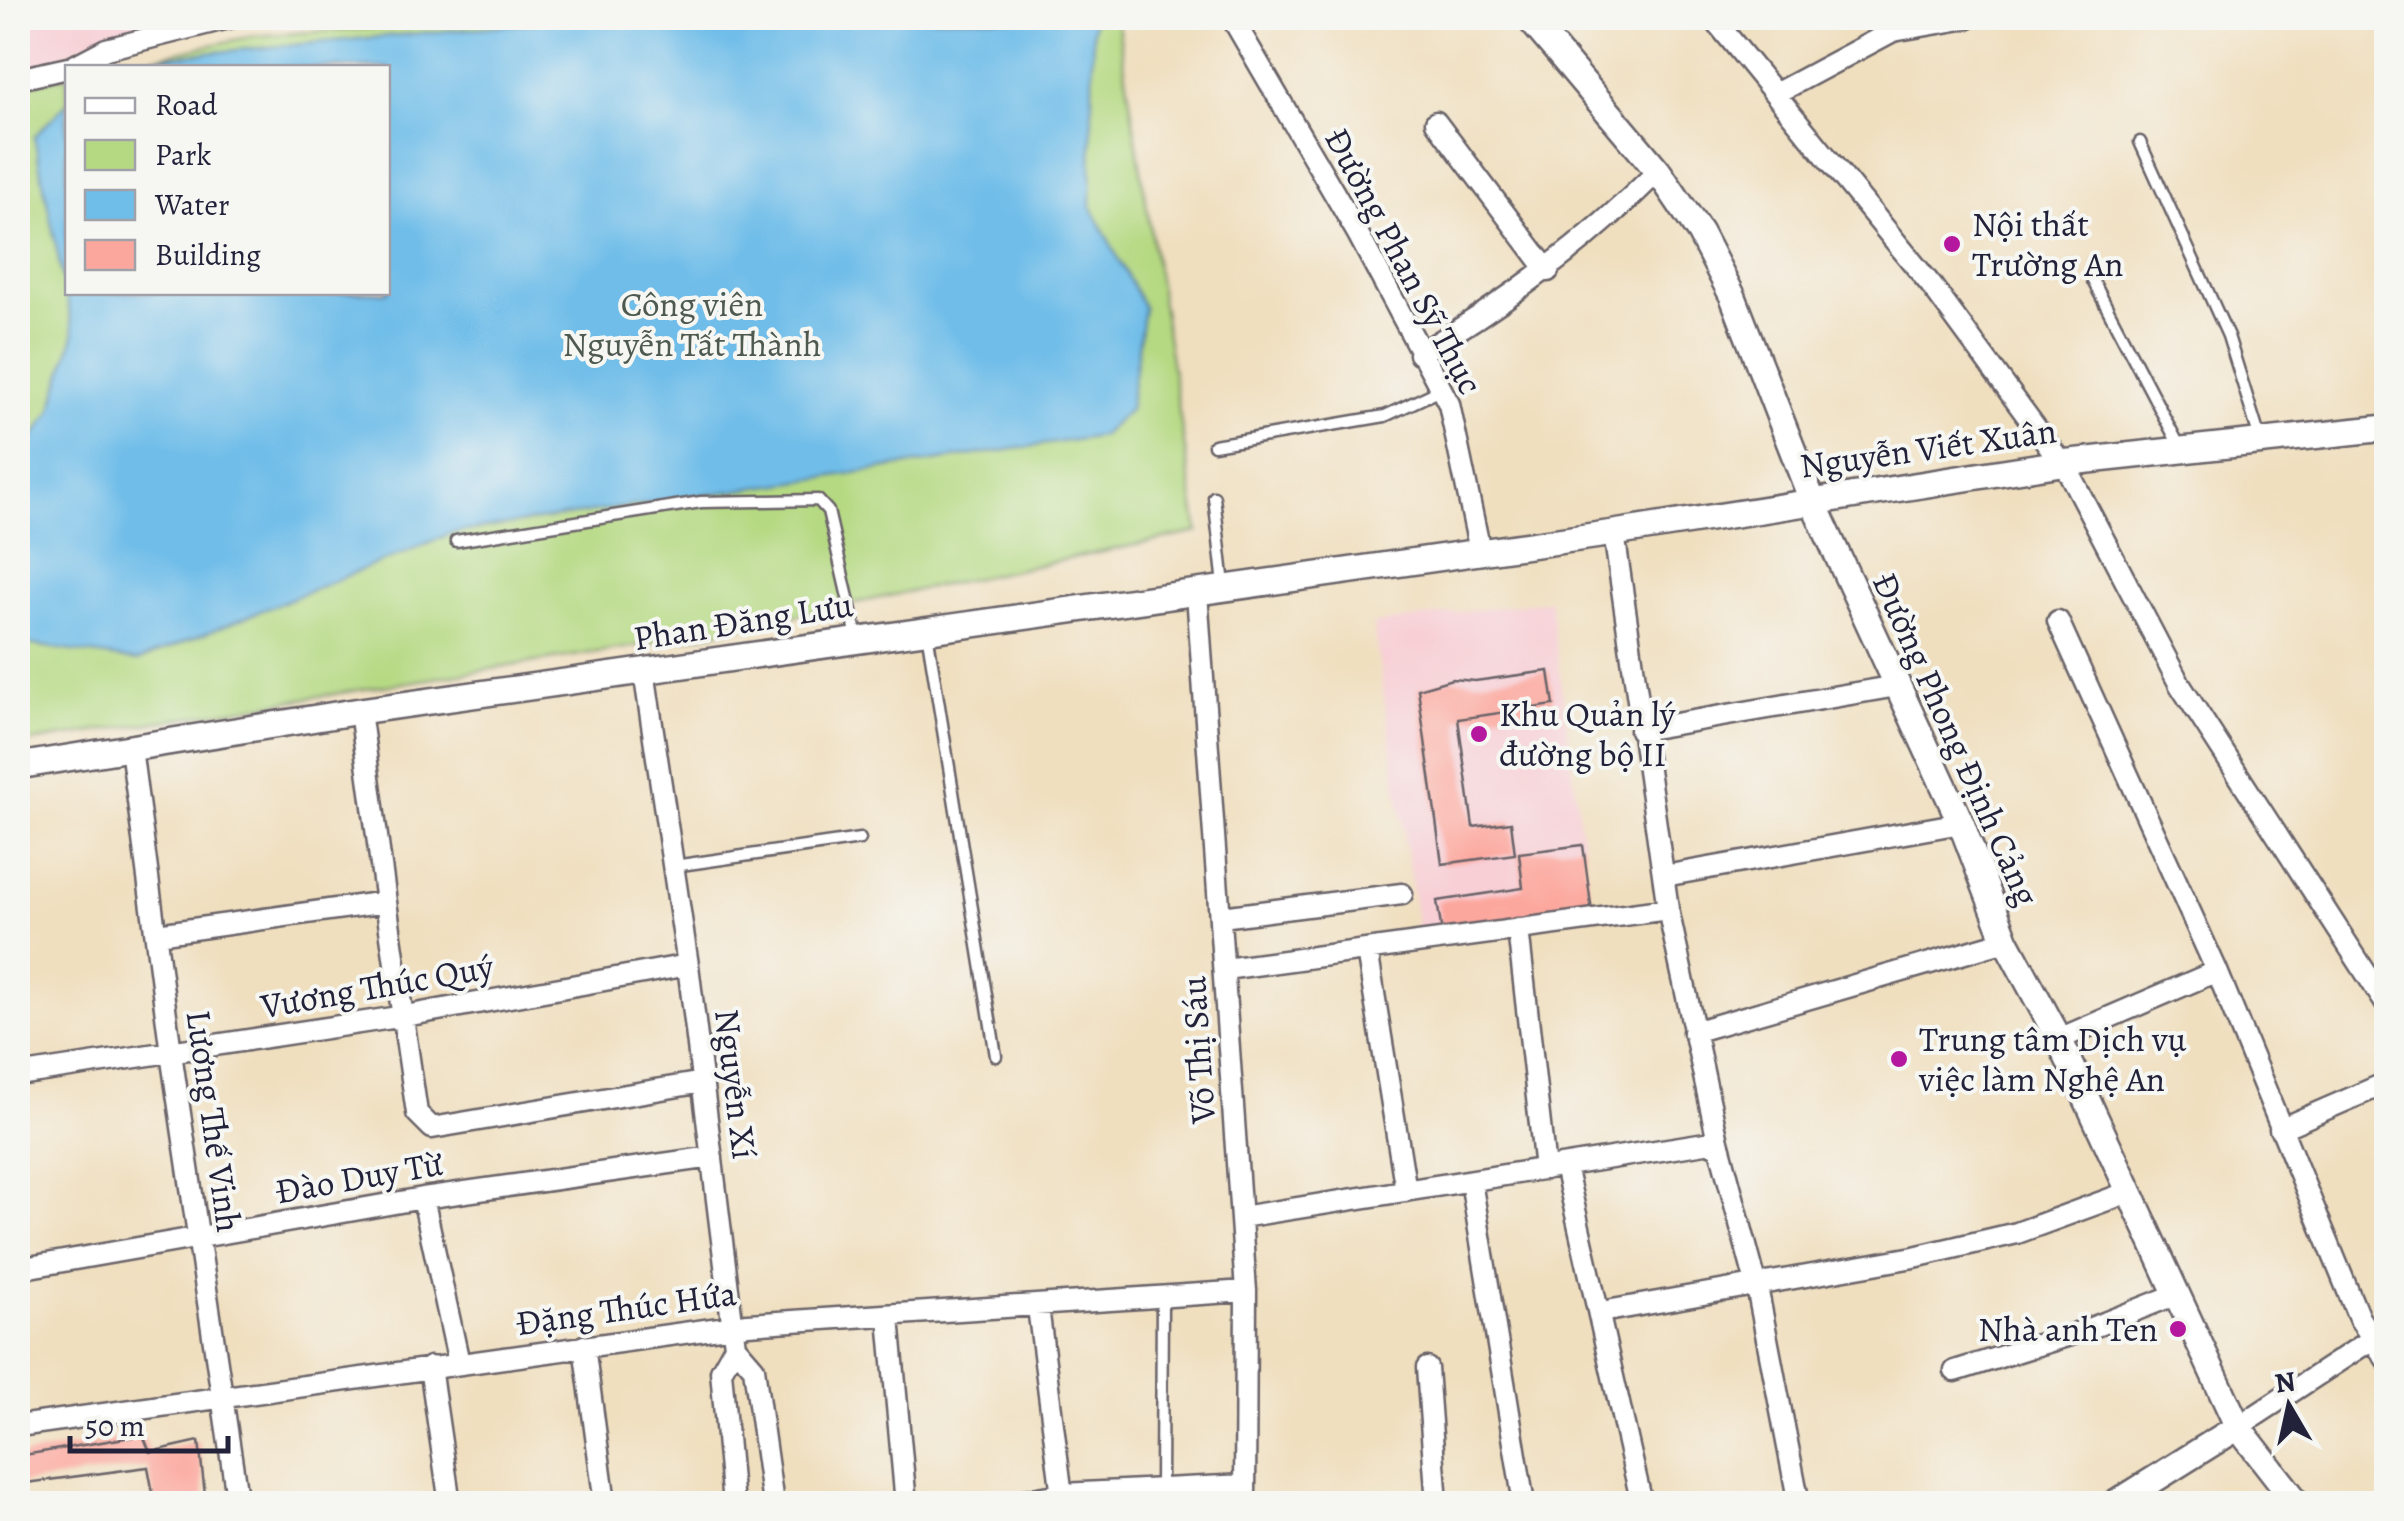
<svg xmlns="http://www.w3.org/2000/svg" width="2404" height="1521" viewBox="0 0 2404 1521" font-family="Alegreya,serif">
<style>
.built{fill:#f7cfd5}
.green{fill:#b5d982;stroke:#6c7e5e;stroke-width:2.5}
.water{fill:#6fbde9;stroke:#487092;stroke-width:2.5}
.building{fill:#fca79d}
.lines{fill:none;stroke-linecap:round;stroke-linejoin:round}
.service-casing{stroke:#6a6469;stroke-width:15}
.minor-casing{stroke:#6a6469;stroke-width:25}
.tertiary-casing{stroke:#6a6469;stroke-width:30}
.service{stroke:#fff;stroke-width:10}
.minor{stroke:#fff;stroke-width:20}
.tertiary{stroke:#fff;stroke-width:25}
.poi-dot{fill:#b5179e;stroke:#f6f6f2;stroke-width:4}
.labels{text-anchor:middle;stroke-width:8;stroke-linejoin:round;paint-order:stroke}
.poi-label{font-size:35px;fill:#22223b;stroke:#f6f6f2;text-anchor:start}
.street-label{font-size:35px;fill:#22223b;stroke:#f6f6f2}
.park-label{font-size:35px;fill:#4e5950;stroke:#f6f6f2}
</style>
<rect width="100%" height="100%" fill="#f6f6f2"/>
<filter id="ink" filterUnits="userSpaceOnUse"><feTurbulence type="fractalNoise" baseFrequency=".01" numOctaves="2"/><feDisplacementMap in="SourceGraphic" scale="20" xChannelSelector="R" yChannelSelector="G"/><feConvolveMatrix kernelMatrix="1 2 1 2 8 2 1 2 1" color-interpolation-filters="sRGB"/></filter>
<filter id="wash" filterUnits="userSpaceOnUse"><feTurbulence type="fractalNoise" baseFrequency=".0048" numOctaves="4" result="noise"/><feDisplacementMap in="SourceGraphic" scale="40" xChannelSelector="R" yChannelSelector="G"/><feGaussianBlur stdDeviation="2.25" result="paint"/><feColorMatrix in="noise" values="0 0 0 0 0 0 0 0 0 0 0 0 0 0 0 0 0 1.4 0 .05"/><feComposite in="paint" operator="in"/></filter>
<g filter="url(#wash)">
<rect width="100%" height="100%" fill="#f0dfbf"/>
<path class="built" d="M 18,18 L 167,18 L 105,34 L 40,69 L 18,71 Z
M 1550,600 L 1592,912 L 1419,937 L 1373,624 Z"/>
<path class="green" d="M 518,18 L 1117,18 L 1198,532 L 687,638 L 18,744 L 18,87 L 67,76 L 68,292 L 388,292 L 388,68 L 108,67 L 253,36 Z"/>
<path class="water" d="M 582,18 L 1093,18 L 1091,206 L 1144,308 L 1129,410 L 1101,436 L 452,533 L 138,661 L 20,643 L 18,459 L 51,412 L 74,335 L 34,137 L 67,103 L 68,292 L 388,292 L 388,68 L 102,67 L 108,62 Z"/>
<g id="blocks">
<path class="building" d="M 1549,671 L 1554,705 L 1458,719 L 1473,827 L 1511,822 L 1515,854 L 1442,864 L 1418,689 L 1452,679 L 1475,681 Z
M 1583,845 L 1592,912 L 1442,933 L 1437,901 L 1523,888 L 1519,853 Z
M 143,1435 L 150,1452 L 199,1441 L 206,1504 L 155,1504 L 148,1467 L 18,1484 L 18,1456 Z"/>
</g>
</g>
<g filter="url(#ink)">
<use href="#blocks" fill-opacity="0" stroke="#6a6469" stroke-width="2.5"/>
<g class="lines">
<defs>
<path id="service" d="M 2140,142 L 2228,336 L 2261,442
M 2093,281 L 2181,449
M 1214,445 L 1385,416 L 1440,390
M 1214,497 L 1224,585
M 456,541 L 701,502 L 818,500 L 828,511 L 857,637
M 927,632 L 996,1056
M 674,866 L 860,839
M 1161,1489 L 1162,1297"/>
<path id="minor" d="M 1232,18 L 1358,234 L 1449,404 L 1480,551
M 1713,18 L 1931,285 L 2069,473 L 2180,685 L 2386,1004
M 70,68 L 106,49 L 229,18
M 18,79 L 68,68
M 1775,94 L 1893,31 L 1968,18
M 1436,122 L 1548,271
M 1419,354 C 1508,301 1585,244 1658,171
M 1614,533 L 1668,909 L 1718,1141 L 1757,1287 L 1799,1504
M 1197,593 L 1246,1291 L 1245,1504
M 2058,621 L 2217,971 L 2359,1318 L 2386,1359
M 644,671 L 688,965 L 735,1346 L 721,1371 L 733,1504
M 360,711 L 386,902
M 1640,730 L 1897,686
M 131,748 L 171,1053 L 238,1504
M 1664,876 L 1961,823
M 1221,917 L 1402,894
M 1518,929 L 1545,1169
M 157,934 L 386,902 L 417,1113 L 432,1128 L 703,1082
M 1367,950 L 1406,1191
M 1225,969 L 1668,909
M 1693,1032 L 2006,941
M 2059,1039 L 2217,971
M 18,1075 L 405,1016 L 688,965
M 2280,1129 L 2386,1083
M 1565,1166 L 1642,1504
M 1471,1181 L 1524,1504
M 423,1198 L 459,1363
M 1241,1217 L 1718,1141
M 18,1269 L 423,1198 L 712,1157
M 1038,1307 L 1063,1504
M 1601,1312 L 1914,1257 L 2017,1233 L 2129,1192
M 889,1318 L 906,1504
M 584,1346 L 605,1504
M 735,1346 L 754,1368 L 773,1504
M 430,1367 L 450,1504
M 1427,1368 L 1437,1504
M 1955,1371 L 2086,1330 L 2177,1294
M 18,1426 L 748,1324 L 1246,1291
M 2238,1427 L 2386,1330
M 1001,1504 L 1062,1494 L 1245,1485"/>
<path id="tertiary" d="M 1529,18 L 1658,171 L 1700,233 L 1733,297 L 1812,500 L 1961,823 L 2006,941 L 2059,1039 L 2238,1427 L 2298,1504
M 18,766 L 360,711 L 1614,533 L 2061,463 L 2386,428
M 2115,1504 L 2238,1427"/>
</defs>
<use href="#service" class="service-casing"/>
<use href="#minor" class="minor-casing"/>
<use href="#tertiary" class="tertiary-casing"/>
<use href="#service" class="service"/>
<use href="#minor" class="minor"/>
<use href="#tertiary" class="tertiary"/>
</g>
</g>
<g class="poi-dot">
<circle cx="1952" cy="244" r="10"/>
<circle cx="1479" cy="734" r="10"/>
<circle cx="1899" cy="1059" r="10"/>
<circle cx="2178" cy="1329" r="10"/>
</g>
<g class="labels">
<g class="poi-label">
<text x="1972" y="236">Nội thất<tspan x="1972" dy="40">Trường An</tspan></text>
<text x="1499" y="726">Khu Quản lý<tspan x="1499" dy="40">đường bộ II</tspan></text>
<text x="1919" y="1051">Trung tâm Dịch vụ<tspan x="1919" dy="40">việc làm Nghệ An</tspan></text>
<text x="2158" y="1341" text-anchor="end">Nhà anh Ten</text>
</g>
<g class="street-label">
<text transform="translate(1404 261) rotate(62)" y="12">Đường Phan Sỹ Thục</text>
<text transform="translate(1928 448) rotate(-8)" y="12">Nguyễn Viết Xuân</text>
<text transform="translate(743 621) rotate(-9)" y="12">Phan Đăng Lưu</text>
<text transform="translate(1956 739) rotate(66)" y="12">Đường Phong Định Cảng</text>
<text transform="translate(377 986) rotate(-10)" y="12">Vương Thúc Quý</text>
<text transform="translate(1198 1050) rotate(-94)" y="12">Võ Thị Sáu</text>
<text transform="translate(736 1084) rotate(83)" y="12">Nguyễn Xí</text>
<text transform="translate(214 1121) rotate(82)" y="12">Lương Thế Vinh</text>
<text transform="translate(359 1177) rotate(-10)" y="12">Đào Duy Từ</text>
<text transform="translate(626 1308) rotate(-8)" y="12">Đặng Thúc Hứa</text>
</g>
<g class="park-label">
<text x="692" y="316">Công viên<tspan x="692" dy="40">Nguyễn Tất Thành</tspan></text>
</g>
</g>
<rect width="2404" height="1521" fill="none" stroke="#f6f6f2" stroke-width="60"/>
<rect x="65" y="65" width="325" height="230" fill="#f6f6f2" stroke="#a1a1a9" stroke-width="2.5"/>
<rect x="85" y="98" width="50" height="15" fill="#ffffff" stroke="#a1a1a9" stroke-width="2.5"/>
<text x="155" y="115" font-size="30" fill="#22223b">Road</text>
<rect x="85" y="140" width="50" height="30" fill="#b5d982" stroke="#a1a1a9" stroke-width="2.5"/>
<text x="155" y="165" font-size="30" fill="#22223b">Park</text>
<rect x="85" y="190" width="50" height="30" fill="#6fbde9" stroke="#a1a1a9" stroke-width="2.5"/>
<text x="155" y="215" font-size="30" fill="#22223b">Water</text>
<rect x="85" y="240" width="50" height="30" fill="#fca79d" stroke="#a1a1a9" stroke-width="2.5"/>
<text x="155" y="265" font-size="30" fill="#22223b">Building</text>
<g transform="translate(2289 1406) rotate(351)" stroke="#f6f6f2" stroke-width="8" paint-order="stroke">
<path d="M0-8L18 38L0 25L-18 38Z" fill="#22223b"/>
<text y="-15" font-size="28" font-weight="bold" text-anchor="middle" fill="#22223b">N</text>
</g>
<path d="M70 1436v15h158v-15" fill="none" stroke="#22223b" stroke-width="5"/>
<text x="85" y="1436" font-size="30" fill="#22223b" stroke="#f6f6f2" stroke-width="8" paint-order="stroke">50 m</text>
</svg>
